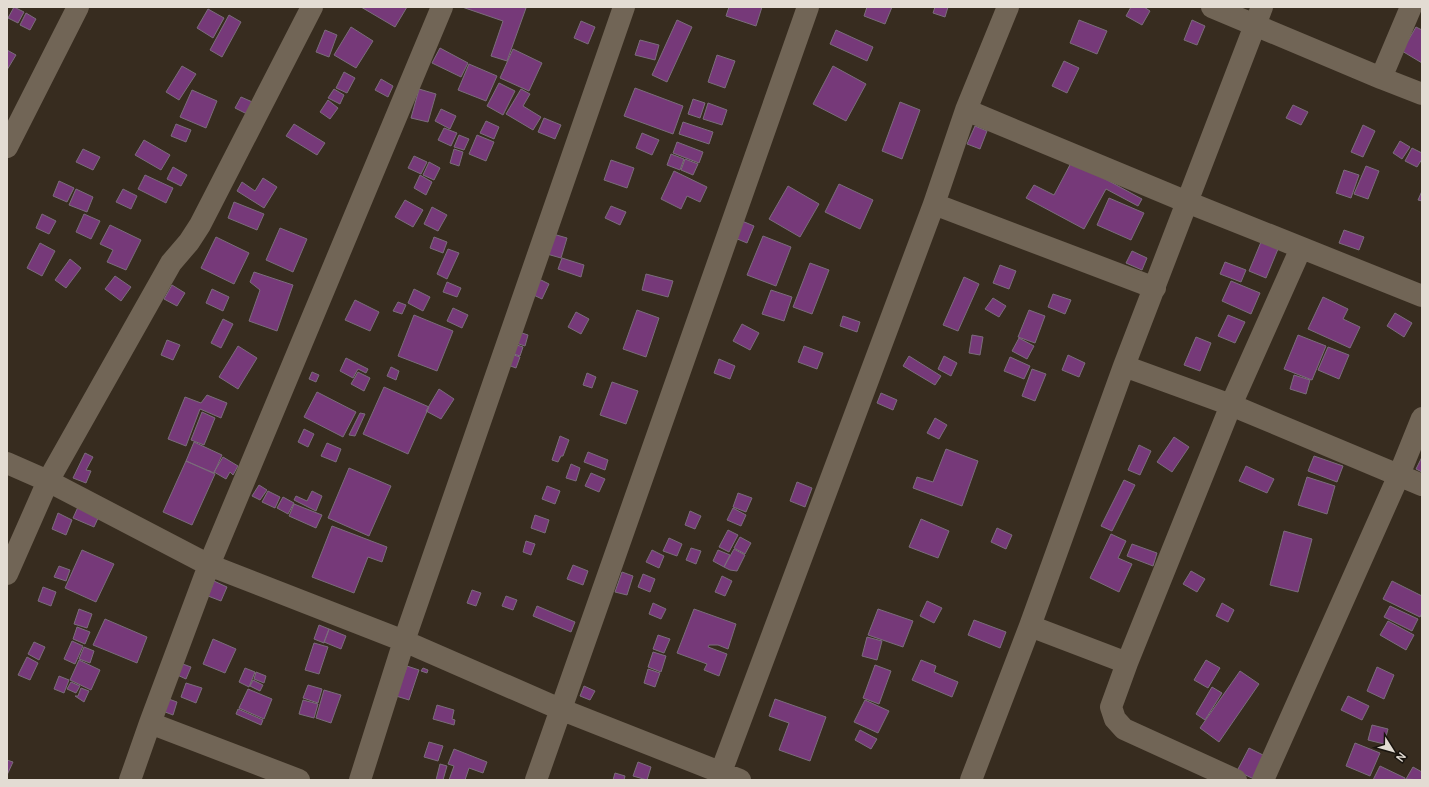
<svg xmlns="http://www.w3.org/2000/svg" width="1429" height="787" viewBox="0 0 1429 787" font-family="Manrope,sans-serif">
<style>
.building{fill:#763979;stroke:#7b6d7b}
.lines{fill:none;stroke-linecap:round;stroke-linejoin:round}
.street{stroke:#716556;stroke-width:22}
</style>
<rect width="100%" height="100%" fill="#372c1f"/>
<path class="building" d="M 14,7 L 24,12 L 18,23 L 8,18 Z
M 361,7 L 407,7 L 395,27 Z
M 462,7 L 522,7 L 526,8 L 507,61 L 491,56 L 503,21 Z
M 729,7 L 762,7 L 756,26 L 726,16 Z
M 867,7 L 892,7 L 885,24 L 864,16 Z
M 935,7 L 948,7 L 945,17 L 933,13 Z
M 1131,7 L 1144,7 L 1150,11 L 1142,25 L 1126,16 Z
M 208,9 L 224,18 L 213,38 L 197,28 Z
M 26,13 L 36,19 L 30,30 L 20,25 Z
M 229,15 L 241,22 L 222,57 L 210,50 Z
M 677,20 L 692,27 L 667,82 L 652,75 Z
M 1079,20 L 1107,31 L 1097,54 L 1070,43 Z
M 1192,20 L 1205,26 L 1197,45 L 1184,40 Z
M 581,21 L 595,27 L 588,44 L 574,38 Z
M 351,27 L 373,41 L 356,68 L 334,55 Z
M 1416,27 L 1422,30 L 1422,63 L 1402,51 Z
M 325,30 L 337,35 L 329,57 L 316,52 Z
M 836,30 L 873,47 L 867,61 L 830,44 Z
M 640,40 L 659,45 L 655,60 L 635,55 Z
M 440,48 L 468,63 L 461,77 L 432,63 Z
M 513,49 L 542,63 L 529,91 L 500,78 Z
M 7,50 L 16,55 L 7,70 Z
M 717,55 L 735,61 L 725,88 L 708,82 Z
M 1064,61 L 1079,68 L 1067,93 L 1052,86 Z
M 469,64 L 497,76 L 486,101 L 458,90 Z
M 182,66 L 196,74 L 179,100 L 166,92 Z
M 833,66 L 866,84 L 846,121 L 813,104 Z
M 344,72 L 355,78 L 347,93 L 336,88 Z
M 381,79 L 393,86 L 388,97 L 375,90 Z
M 499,83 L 515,91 L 503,115 L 487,106 Z
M 635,88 L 683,106 L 673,134 L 624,116 Z
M 334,89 L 344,95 L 340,104 L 328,98 Z
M 419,89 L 436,94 L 428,122 L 411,118 Z
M 521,89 L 530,94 L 523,106 L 541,117 L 533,130 L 506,114 Z
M 192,90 L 217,101 L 206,128 L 180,117 Z
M 241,97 L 257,104 L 251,116 L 235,108 Z
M 693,99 L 705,103 L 700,118 L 688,114 Z
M 328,100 L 338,108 L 330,119 L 320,112 Z
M 900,102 L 920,110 L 902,159 L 882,151 Z
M 708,103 L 727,110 L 722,125 L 703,119 Z
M 1293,105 L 1308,112 L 1301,125 L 1286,118 Z
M 441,109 L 456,116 L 450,129 L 435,121 Z
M 544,118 L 561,125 L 555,139 L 538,132 Z
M 486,121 L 499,127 L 494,139 L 480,133 Z
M 683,122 L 713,132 L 709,144 L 679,134 Z
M 176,124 L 191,130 L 186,142 L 171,136 Z
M 294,124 L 325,143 L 317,155 L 286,136 Z
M 1363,125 L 1375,131 L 1363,157 L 1351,152 Z
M 975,126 L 987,131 L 980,149 L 967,144 Z
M 444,128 L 457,133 L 451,146 L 438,140 Z
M 642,133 L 659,140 L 652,155 L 636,148 Z
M 459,135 L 469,139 L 464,150 L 454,147 Z
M 477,135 L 494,142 L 486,161 L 469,154 Z
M 144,140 L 170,155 L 161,170 L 135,155 Z
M 1400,141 L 1410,147 L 1402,159 L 1393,153 Z
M 677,142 L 703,152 L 699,163 L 673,153 Z
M 1412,148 L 1422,153 L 1422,159 L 1417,167 L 1405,161 Z
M 83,149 L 100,157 L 93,170 L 76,162 Z
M 454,149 L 463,152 L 459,166 L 450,163 Z
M 671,154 L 684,159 L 680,170 L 667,165 Z
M 414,156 L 427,162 L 421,174 L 408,168 Z
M 685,159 L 698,164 L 693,175 L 681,170 Z
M 611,160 L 634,168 L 627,188 L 604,180 Z
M 1072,161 L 1142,199 L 1138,206 L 1106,189 L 1084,229 L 1026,198 L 1034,185 L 1054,195 Z
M 429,162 L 440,168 L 434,180 L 423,175 Z
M 1366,166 L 1379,171 L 1368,199 L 1354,194 Z
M 173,167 L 187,175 L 181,186 L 167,179 Z
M 1344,170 L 1359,175 L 1351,198 L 1336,193 Z
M 674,171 L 707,187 L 700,202 L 687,196 L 681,209 L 661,199 Z
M 145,175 L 173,188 L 166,203 L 138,189 Z
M 420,175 L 432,182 L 426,195 L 414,188 Z
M 263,178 L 277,187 L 264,208 L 237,191 L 242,182 L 255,191 Z
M 59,181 L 74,188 L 67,202 L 53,196 Z
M 839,184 L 873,200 L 860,229 L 825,212 Z
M 788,186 L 819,204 L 800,237 L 769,219 Z
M 76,189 L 93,197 L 87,212 L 69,205 Z
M 123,189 L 137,196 L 131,209 L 116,202 Z
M 1422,191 L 1422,201 L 1418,200 Z
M 1109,198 L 1144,213 L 1131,240 L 1097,225 Z
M 405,200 L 423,210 L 413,227 L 395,217 Z
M 234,202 L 264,214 L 257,230 L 228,218 Z
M 611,206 L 626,212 L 620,225 L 605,218 Z
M 432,207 L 447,215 L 438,231 L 424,224 Z
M 42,214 L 56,221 L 49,234 L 36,228 Z
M 84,214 L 100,221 L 91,239 L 76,232 Z
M 742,221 L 754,226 L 747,243 L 735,238 Z
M 110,225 L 141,240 L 126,270 L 107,262 L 113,250 L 100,244 Z
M 280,228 L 307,239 L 293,272 L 266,260 Z
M 1344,230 L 1364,237 L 1359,250 L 1339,243 Z
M 546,232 L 567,238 L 561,258 L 540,252 Z
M 763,236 L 791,247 L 776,286 L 747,275 Z
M 216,237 L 249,253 L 234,284 L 201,268 Z
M 434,237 L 447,242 L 443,253 L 430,248 Z
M 1261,242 L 1278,249 L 1266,278 L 1249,271 Z
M 40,243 L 55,251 L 42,276 L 27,268 Z
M 448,249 L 459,253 L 447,279 L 437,274 Z
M 1132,251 L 1147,258 L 1142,270 L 1126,263 Z
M 562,258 L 584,265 L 581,277 L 558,269 Z
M 70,259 L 81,268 L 66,288 L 55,280 Z
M 1225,262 L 1246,270 L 1241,282 L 1220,274 Z
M 810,263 L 829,270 L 812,314 L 793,307 Z
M 1000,265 L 1016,271 L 1009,289 L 993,283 Z
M 254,272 L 293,285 L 277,331 L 249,321 L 260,290 L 250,282 Z
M 646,274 L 673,281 L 668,297 L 642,290 Z
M 115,276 L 131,287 L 121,301 L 105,289 Z
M 533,276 L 549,284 L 542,299 L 525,291 Z
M 964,277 L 979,284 L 958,331 L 943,325 Z
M 1231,281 L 1260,293 L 1251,314 L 1222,301 Z
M 447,282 L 461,288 L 457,297 L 443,292 Z
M 172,285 L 185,293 L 177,306 L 164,299 Z
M 212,289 L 229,297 L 223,311 L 206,303 Z
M 414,289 L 430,297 L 423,311 L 408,303 Z
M 771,290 L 792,297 L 784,321 L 762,314 Z
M 1053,294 L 1071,300 L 1065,314 L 1048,307 Z
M 1323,297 L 1348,309 L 1343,319 L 1360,327 L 1350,348 L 1308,329 Z
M 993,298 L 1006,306 L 999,317 L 985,309 Z
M 355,300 L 379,312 L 370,331 L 345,320 Z
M 398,302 L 406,305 L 402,314 L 393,311 Z
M 453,308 L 468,315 L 462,328 L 447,321 Z
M 637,310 L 659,318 L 646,357 L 623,349 Z
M 1029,310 L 1045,316 L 1035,343 L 1018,337 Z
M 576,312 L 589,319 L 581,334 L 568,327 Z
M 1395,313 L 1412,323 L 1404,337 L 1387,326 Z
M 414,315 L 453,331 L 437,371 L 398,356 Z
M 1228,315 L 1245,322 L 1235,343 L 1218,336 Z
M 843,316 L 860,322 L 857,332 L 840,326 Z
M 223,319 L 233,324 L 221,348 L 211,343 Z
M 742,324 L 759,333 L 750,350 L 733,341 Z
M 516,331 L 528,335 L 525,346 L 513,342 Z
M 972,335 L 983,337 L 980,355 L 969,353 Z
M 1298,335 L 1326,346 L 1312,380 L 1284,369 Z
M 1196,337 L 1211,343 L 1200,371 L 1184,365 Z
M 1019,338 L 1034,346 L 1027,359 L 1012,351 Z
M 167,340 L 180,345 L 173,360 L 161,355 Z
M 511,343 L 523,347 L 520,356 L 508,352 Z
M 238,346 L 257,358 L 238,389 L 219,377 Z
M 804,346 L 823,353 L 817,369 L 798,362 Z
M 1328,347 L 1349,355 L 1339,379 L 1318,370 Z
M 508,353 L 520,357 L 516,368 L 505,364 Z
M 1068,355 L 1085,363 L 1079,377 L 1062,370 Z
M 909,356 L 941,376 L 935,385 L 903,366 Z
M 944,356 L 957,363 L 951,376 L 938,369 Z
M 1010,357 L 1030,366 L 1024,379 L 1004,371 Z
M 346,358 L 368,369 L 366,373 L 358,369 L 353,378 L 340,371 Z
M 719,359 L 735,366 L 730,379 L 714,373 Z
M 391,367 L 399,371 L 396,380 L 387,376 Z
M 1032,369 L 1046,374 L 1035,401 L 1022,396 Z
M 312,372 L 319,375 L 316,382 L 309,379 Z
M 358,372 L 370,378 L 364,391 L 351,384 Z
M 587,373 L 596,377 L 592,388 L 583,385 Z
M 1294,375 L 1310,380 L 1306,394 L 1290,389 Z
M 612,382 L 638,391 L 626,424 L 600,415 Z
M 384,387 L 429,407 L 408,454 L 363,434 Z
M 439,389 L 454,399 L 441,419 L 426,411 Z
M 317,392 L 356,412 L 343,437 L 304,417 Z
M 881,393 L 897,400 L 893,410 L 877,403 Z
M 207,395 L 227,403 L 221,418 L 200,409 L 186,446 L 168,439 L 185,397 L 201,403 Z
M 202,412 L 215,418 L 204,445 L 191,440 Z
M 360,413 L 365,414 L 355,436 L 349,435 Z
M 935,418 L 947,425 L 939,439 L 927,433 Z
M 304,429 L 314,434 L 308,447 L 298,442 Z
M 560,436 L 569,440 L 563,456 L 561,456 L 558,462 L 552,460 Z
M 1174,437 L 1189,447 L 1172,472 L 1157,462 Z
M 194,442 L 222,455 L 214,473 L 186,461 Z
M 327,443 L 341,449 L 336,462 L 321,456 Z
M 1139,445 L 1151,451 L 1140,475 L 1128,470 Z
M 946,449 L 978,461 L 962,506 L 913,488 L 917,477 L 933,482 Z
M 588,452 L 608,460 L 605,470 L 584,462 Z
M 85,453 L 93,457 L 86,470 L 91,471 L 86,483 L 73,478 Z
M 1314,456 L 1343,466 L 1337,482 L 1308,471 Z
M 223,457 L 238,466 L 233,475 L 230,472 L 226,479 L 214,472 Z
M 1422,457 L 1422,472 L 1416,469 Z
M 186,461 L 215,474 L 192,525 L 163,512 Z
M 571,464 L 580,468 L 576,481 L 566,478 Z
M 1246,466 L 1274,479 L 1267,493 L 1239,481 Z
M 349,468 L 391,486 L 369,536 L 328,518 Z
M 591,473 L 605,479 L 599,492 L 585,486 Z
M 1307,477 L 1335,486 L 1327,514 L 1298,505 Z
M 1124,480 L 1135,485 L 1112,531 L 1101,526 Z
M 797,482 L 812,488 L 805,507 L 790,501 Z
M 259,485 L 267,490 L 260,500 L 252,496 Z
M 547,486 L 560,491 L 555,504 L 542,499 Z
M 268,491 L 280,497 L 275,508 L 262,502 Z
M 312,491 L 322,496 L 316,511 L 294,500 L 296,496 L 307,501 Z
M 738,493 L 752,498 L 746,512 L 733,507 Z
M 283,497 L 294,503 L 288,514 L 277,508 Z
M 294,504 L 322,515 L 316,528 L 289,516 Z
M 78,507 L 99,516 L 94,527 L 73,518 Z
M 733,508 L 746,515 L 741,526 L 727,520 Z
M 690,511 L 701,516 L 695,529 L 685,525 Z
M 58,513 L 72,520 L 66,535 L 52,529 Z
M 535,515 L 549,520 L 545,533 L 531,528 Z
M 921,519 L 949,531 L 938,558 L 909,547 Z
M 332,526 L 387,547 L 382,562 L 368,557 L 354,593 L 312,577 Z
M 997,528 L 1012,535 L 1006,549 L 991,542 Z
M 728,530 L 738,535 L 729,552 L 719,547 Z
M 1284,531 L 1312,539 L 1298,592 L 1270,585 Z
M 1111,534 L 1126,541 L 1118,558 L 1132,564 L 1119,592 L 1090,578 Z
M 740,537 L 751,543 L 745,554 L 734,548 Z
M 669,538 L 682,544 L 677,556 L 663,551 Z
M 526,541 L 535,544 L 531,555 L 523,552 Z
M 1132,544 L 1157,553 L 1153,566 L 1127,556 Z
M 691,548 L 701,551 L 696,564 L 686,560 Z
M 734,549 L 745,555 L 737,571 L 730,570 L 724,567 Z
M 82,550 L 114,564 L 96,602 L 65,588 Z
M 652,550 L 664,556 L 659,568 L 646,562 Z
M 718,550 L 730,555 L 724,567 L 713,561 Z
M 573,565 L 588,571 L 583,585 L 567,579 Z
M 59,566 L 70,570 L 66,581 L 54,577 Z
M 1191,571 L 1205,579 L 1197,592 L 1183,584 Z
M 622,572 L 633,576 L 627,595 L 615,592 Z
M 643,574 L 655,579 L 650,592 L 638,587 Z
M 722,576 L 732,581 L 725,596 L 715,592 Z
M 214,581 L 227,587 L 221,601 L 208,596 Z
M 1392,581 L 1422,596 L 1422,613 L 1420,617 L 1383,599 Z
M 43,587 L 56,592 L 51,606 L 38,601 Z
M 472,590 L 481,593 L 476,606 L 467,603 Z
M 506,596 L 517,600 L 513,610 L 502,606 Z
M 927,601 L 942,608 L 934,623 L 920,616 Z
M 653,603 L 666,609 L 661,619 L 649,614 Z
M 1222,603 L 1234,610 L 1228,622 L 1216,616 Z
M 537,606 L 575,622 L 571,632 L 533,616 Z
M 1390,606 L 1418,619 L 1412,631 L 1384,617 Z
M 79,609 L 92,614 L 87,628 L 74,624 Z
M 694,609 L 736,624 L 728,649 L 718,645 L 709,645 L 708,647 L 727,654 L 719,676 L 704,670 L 707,664 L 677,653 Z
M 878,609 L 913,621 L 903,647 L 868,635 Z
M 105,619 L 147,637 L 137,663 L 93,645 Z
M 974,620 L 1006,632 L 1000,648 L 968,635 Z
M 1388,621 L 1414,635 L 1406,650 L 1380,635 Z
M 319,625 L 329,629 L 324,643 L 314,639 Z
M 77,627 L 90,632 L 85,644 L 73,639 Z
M 329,629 L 346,636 L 341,649 L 324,642 Z
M 658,635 L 670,639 L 664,653 L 653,649 Z
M 867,637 L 882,641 L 877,660 L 862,656 Z
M 213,639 L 236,649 L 225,673 L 203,664 Z
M 72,641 L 83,646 L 75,664 L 64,659 Z
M 34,642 L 45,647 L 39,660 L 28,654 Z
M 314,643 L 328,647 L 319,674 L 305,670 Z
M 84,647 L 94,651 L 90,663 L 79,659 Z
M 653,652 L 666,656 L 661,672 L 648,667 Z
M 27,657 L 38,663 L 30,680 L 18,675 Z
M 79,660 L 100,670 L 91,690 L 70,680 Z
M 921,660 L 936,666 L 934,672 L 958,682 L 952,697 L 912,680 Z
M 1206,660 L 1220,668 L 1208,688 L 1194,680 Z
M 180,663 L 191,667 L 186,679 L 175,674 Z
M 875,665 L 891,671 L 879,704 L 863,698 Z
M 407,666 L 419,670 L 409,700 L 396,696 Z
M 1377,667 L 1394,675 L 1384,699 L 1367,691 Z
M 245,668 L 255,672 L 249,687 L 239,682 Z
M 423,668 L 428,670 L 427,673 L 421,671 Z
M 648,669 L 660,673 L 655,687 L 644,683 Z
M 1240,671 L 1259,684 L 1219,742 L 1200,728 Z
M 256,672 L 266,676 L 264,683 L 254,679 Z
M 59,676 L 69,680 L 64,693 L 54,689 Z
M 253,680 L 263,685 L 260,691 L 250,686 Z
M 71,682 L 80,686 L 76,693 L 67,689 Z
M 186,683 L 202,688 L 196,703 L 181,697 Z
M 308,685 L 322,689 L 318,703 L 303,698 Z
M 584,686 L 595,691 L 590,700 L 580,696 Z
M 1212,687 L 1222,693 L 1205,720 L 1196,714 Z
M 81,688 L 89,691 L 84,702 L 75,696 L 78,696 Z
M 248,689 L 272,699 L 264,719 L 239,708 Z
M 324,690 L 341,695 L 331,723 L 316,718 Z
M 1348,696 L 1369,706 L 1362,720 L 1341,710 Z
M 166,698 L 177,702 L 173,715 L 160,710 Z
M 775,699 L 826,717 L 810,761 L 779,750 L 789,723 L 769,716 Z
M 303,700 L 318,704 L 314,718 L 299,714 Z
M 865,700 L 889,711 L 878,733 L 854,722 Z
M 437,705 L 454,710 L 452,719 L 455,720 L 454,725 L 433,719 Z
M 238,709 L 263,720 L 261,725 L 236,714 Z
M 1372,725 L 1388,729 L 1384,744 L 1368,740 Z
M 860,730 L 877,739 L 871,749 L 855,740 Z
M 429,742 L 443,746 L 438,761 L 424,757 Z
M 1355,743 L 1380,753 L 1370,776 L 1346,766 Z
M 1249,748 L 1265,756 L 1254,779 L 1237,771 Z
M 454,749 L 487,762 L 483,773 L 469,768 L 465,780 L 449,780 L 454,766 L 448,764 Z
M 7,760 L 13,762 L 7,775 Z
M 638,762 L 651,767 L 647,780 L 633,776 Z
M 440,764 L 447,766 L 443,780 L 436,780 Z
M 1380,766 L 1405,778 L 1405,780 L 1373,780 Z
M 1413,767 L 1422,772 L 1422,780 L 1406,779 Z
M 615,773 L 625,776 L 624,780 L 613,780 Z"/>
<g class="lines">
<path class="street" d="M 1212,7 L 1381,78 L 1422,94
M 1381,78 L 1411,7
M 966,110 L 1187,202 L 1422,296
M 7,147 L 78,7
M 934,204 L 1155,288
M 1124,366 L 1231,405 L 1422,485
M 7,463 L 48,481 L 209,565 L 404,641 L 560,709 L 740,780
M 7,574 L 48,481 L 171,263 L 189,242 L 200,225 L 312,7
M 1030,626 L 1127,663
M 150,723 L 299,780
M 130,780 L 150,723 L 209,565 L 442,7
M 360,780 L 404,641 L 624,7
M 536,780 L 808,7
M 718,780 L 934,204 L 966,110 L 1008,7
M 971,780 L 1030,626 L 1124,366 L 1262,7
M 1236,780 L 1124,729 L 1115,719 L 1111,707 L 1127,663 L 1231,405 L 1301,248
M 1263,780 L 1399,475 L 1422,418"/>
</g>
<rect width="1429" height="787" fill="none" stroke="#e3dcd3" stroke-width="16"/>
<g transform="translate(1393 751) rotate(127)" stroke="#1a150f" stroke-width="3" paint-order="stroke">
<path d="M0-3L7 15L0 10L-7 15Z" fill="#e3dcd3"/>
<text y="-6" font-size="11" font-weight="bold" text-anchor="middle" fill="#e3dcd3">N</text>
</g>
</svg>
